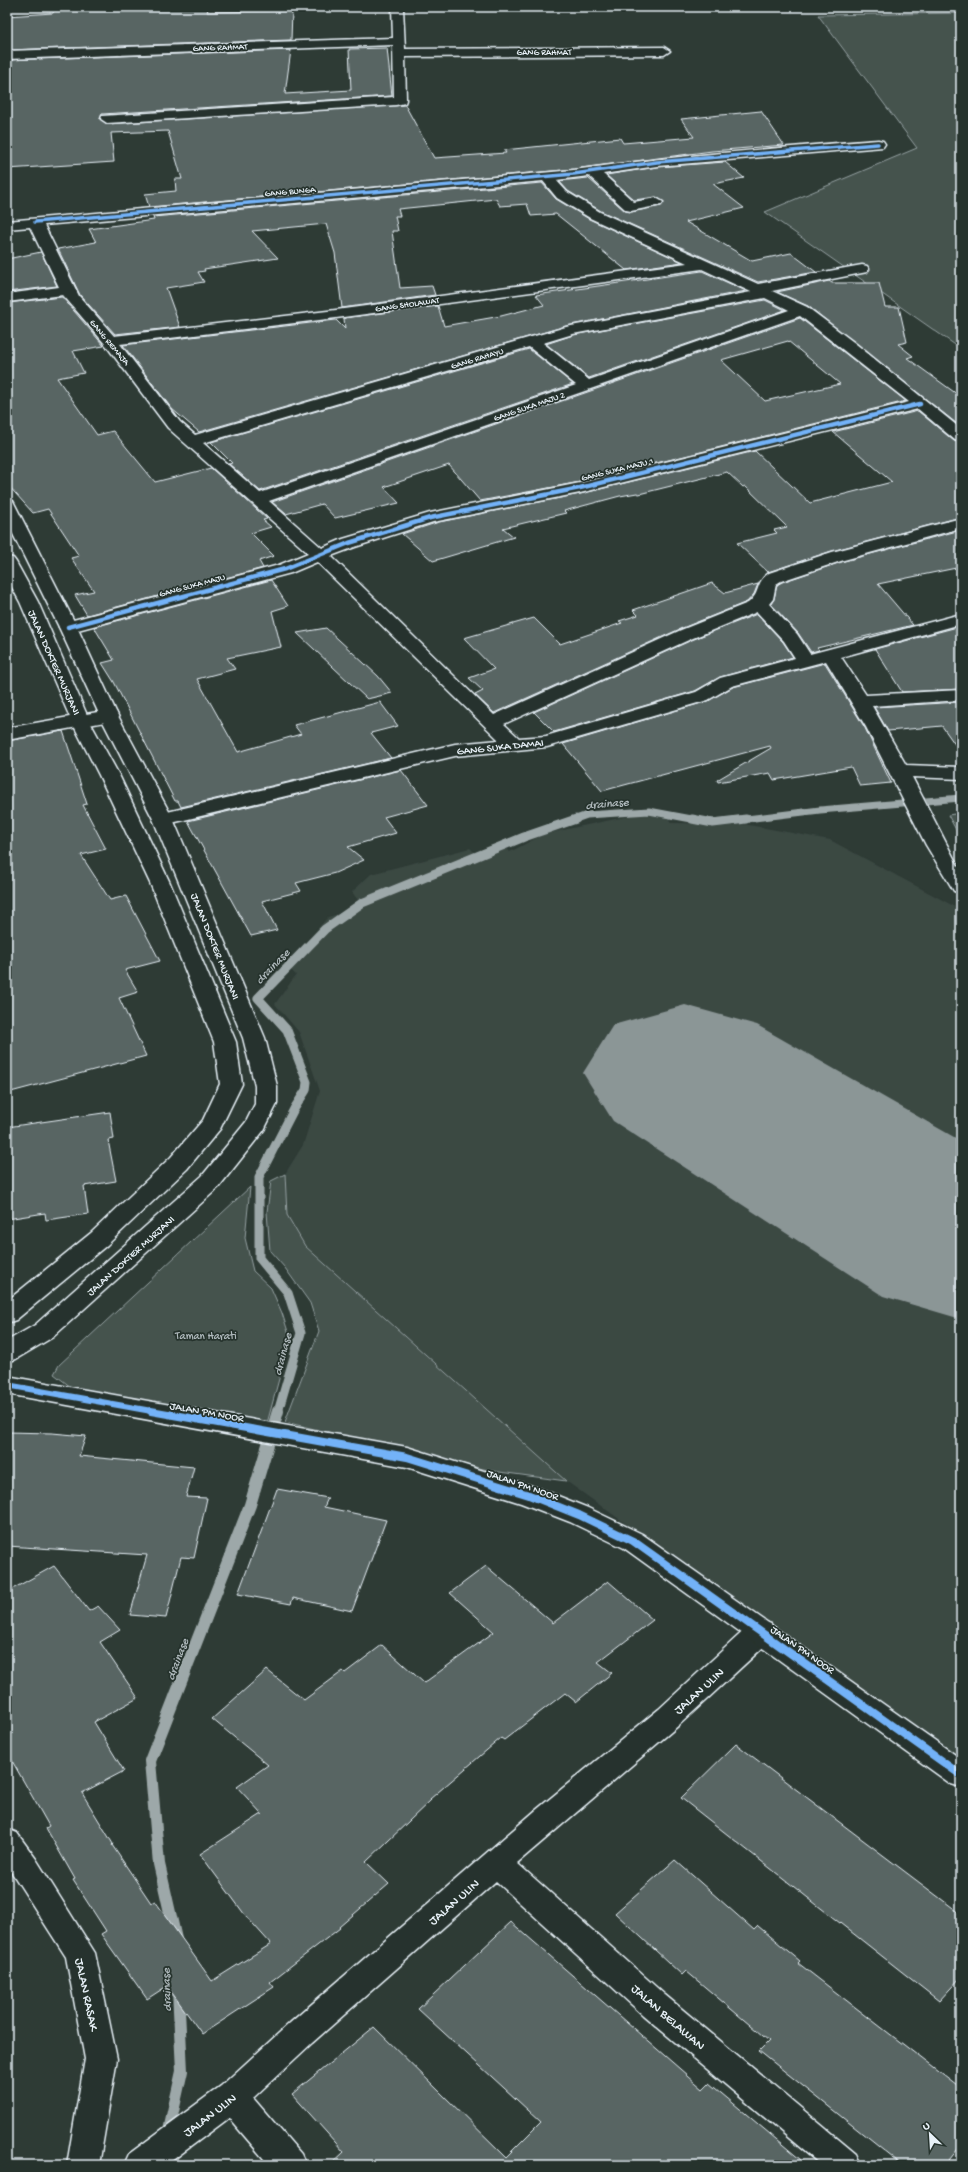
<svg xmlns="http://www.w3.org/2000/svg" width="968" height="2172" viewBox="0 0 968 2172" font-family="'Gochi Hand',sans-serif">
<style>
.built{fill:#3b4843}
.green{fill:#45524e;stroke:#96a2a3}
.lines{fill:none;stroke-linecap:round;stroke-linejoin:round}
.stream-far2{stroke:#9da8a9;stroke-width:7}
.stream-far1{stroke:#9da8a9;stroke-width:9}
.stream{stroke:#9da8a9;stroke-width:12}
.runway{fill:#8b9696;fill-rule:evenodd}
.building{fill:#596563;stroke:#e8f1f8;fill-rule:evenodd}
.street-casing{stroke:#e8f1f8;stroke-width:3}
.secondary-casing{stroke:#e8f1f8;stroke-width:3}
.street{fill:#26332d;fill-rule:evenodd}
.secondary{fill:#26332d;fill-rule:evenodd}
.cycleway-far3-casing{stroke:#26332d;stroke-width:5}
.cycleway-far2-casing{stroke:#26332d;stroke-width:6}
.cycleway-far1-casing{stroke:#26332d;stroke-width:8}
.cycleway-casing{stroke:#26332d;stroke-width:10}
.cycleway-far3{stroke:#73b2f8;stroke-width:3.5}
.cycleway-far2{stroke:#73b2f8;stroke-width:4.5}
.cycleway-far1{stroke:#73b2f8;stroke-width:6}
.cycleway{stroke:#73b2f8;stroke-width:8}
.labels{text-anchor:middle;stroke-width:3.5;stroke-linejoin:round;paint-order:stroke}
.far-street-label{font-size:9px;fill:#e8f1f8;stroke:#26332d}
.street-label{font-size:11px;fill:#e8f1f8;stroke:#26332d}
.park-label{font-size:11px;fill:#afb9bc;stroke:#26332d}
.water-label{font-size:12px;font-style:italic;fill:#b0babd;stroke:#26332d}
.near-street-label{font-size:13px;fill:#e8f1f8;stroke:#26332d}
</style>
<rect width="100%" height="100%" fill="#2e3b35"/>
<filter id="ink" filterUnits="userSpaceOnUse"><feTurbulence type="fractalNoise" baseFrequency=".025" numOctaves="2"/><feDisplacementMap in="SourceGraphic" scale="8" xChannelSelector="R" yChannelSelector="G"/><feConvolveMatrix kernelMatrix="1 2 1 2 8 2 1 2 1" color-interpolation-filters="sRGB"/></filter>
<g filter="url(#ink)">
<path class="built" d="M 639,814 L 666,814 L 671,823 L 743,824 L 830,840 L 961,910 L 961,1763 L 566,1481 L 305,1246 L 287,1215 L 285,1174 L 303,1145 L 320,1091 L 299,1032 L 275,1004 L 296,975 L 286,965 L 328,917 L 363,907 L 352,892 L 371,874 L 470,848 L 475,853 L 505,846 L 510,852 L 544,834 Z"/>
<path class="green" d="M 961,13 L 961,349 L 765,212 L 917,148 L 818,15 Z
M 961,813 L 961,839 L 948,815 Z
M 285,1174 L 287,1215 L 305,1246 L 566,1481 L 492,1471 L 285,1422 L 319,1331 L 310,1303 L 285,1268 L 270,1251 L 267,1212 L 271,1181 Z
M 250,1187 L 245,1238 L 253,1271 L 271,1288 L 282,1313 L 290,1338 L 266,1427 L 71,1387 L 54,1374 L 59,1365 Z"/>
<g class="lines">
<path class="stream-far2" d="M 573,820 L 587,815 L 649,811 L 697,820
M 738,820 L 820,810 L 961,798"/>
<path class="stream-far1" d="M 692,819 L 713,823 L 746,819
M 278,1412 L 301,1333 L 288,1293 L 259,1258 L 259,1177 L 294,1109 L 306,1090 L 307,1082 L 287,1030 L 258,998 L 325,929 L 362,903 L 524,837 L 576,819"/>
<path class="stream" d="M 176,1939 L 159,1864 L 150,1761 L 250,1505 L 278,1411
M 168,2134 L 182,2071 L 178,1990"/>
<path class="runway" d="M 685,1005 L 757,1025 L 961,1141 L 961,1319 L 883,1296 L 613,1121 L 583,1073 L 613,1025 Z"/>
</g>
<path class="building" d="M 55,7 L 209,7 L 207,12 L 292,11 L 291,40 L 7,50 L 7,16 L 53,13 Z
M 387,48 L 392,96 L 102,114 L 100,119 L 107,124 L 405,105 L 434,158 L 506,153 L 504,150 L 620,138 L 623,143 L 694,137 L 681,119 L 761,111 L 784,145 L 712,151 L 574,169 L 149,207 L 145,194 L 176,191 L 175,179 L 182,179 L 168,131 L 111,133 L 114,162 L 7,169 L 7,60 L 291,50 L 285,94 L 351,90 L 349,49 Z
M 725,162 L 744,178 L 713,184 L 744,208 L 686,222 L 752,261 L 791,253 L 816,272 L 758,282 L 601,211 L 568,191 L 559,181 L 588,178 L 625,211 L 631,212 L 661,206 L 664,202 L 656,197 L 634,200 L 606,175 L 657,167 Z
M 542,183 L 556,199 L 589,219 L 682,262 L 626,270 L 556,214 L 531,216 L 527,204 L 500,206 L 496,199 L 398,209 L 400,216 L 395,216 L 398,231 L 392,231 L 400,288 L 432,286 L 435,295 L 342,308 L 335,253 L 326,224 L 252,231 L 278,258 L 204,269 L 205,271 L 198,272 L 204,282 L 166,288 L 180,327 L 115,334 L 80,295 L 58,249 L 96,242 L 89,229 L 154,220 L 153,217 Z
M 41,252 L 57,286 L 7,292 L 7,259 Z
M 702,271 L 746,291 L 566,326 L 199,432 L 172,409 L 123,345 L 336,320 L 345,329 L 344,318 L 438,306 L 444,326 L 501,316 L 544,305 L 536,295 Z
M 829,281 L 832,283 L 879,283 L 885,307 L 899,307 L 907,342 L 898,344 L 913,356 L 907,358 L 961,397 L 961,427 L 808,306 L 777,292 Z
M 62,297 L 104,346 L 73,351 L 84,373 L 57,378 L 97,435 L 113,431 L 155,482 L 211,468 L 267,519 L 263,520 L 271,527 L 251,533 L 274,556 L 259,561 L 263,568 L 87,615 L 75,595 L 94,591 L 71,558 L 79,556 L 48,509 L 33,513 L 7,484 L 7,303 Z
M 765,300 L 785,310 L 589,378 L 546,344 L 573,335 Z
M 800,318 L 906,401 L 580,482 L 480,501 L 449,465 L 384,487 L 399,503 L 335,518 L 322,504 L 286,514 L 272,502 ZM 788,341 L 840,384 L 765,401 L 721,360 Z
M 529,349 L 573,384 L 260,491 L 229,464 L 232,463 L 211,442 Z
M 918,411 L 954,441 L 961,443 L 961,517 L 832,551 L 768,572 L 737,543 L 777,533 L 774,530 L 787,527 L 745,486 L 743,487 L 727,472 L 639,494 L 637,493 L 620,496 L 564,511 L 566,513 L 503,528 L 514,537 L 433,561 L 402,534 L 439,522 L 580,494 L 755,451 L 810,503 L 892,482 L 833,432 Z
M 961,530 L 961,567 L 878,584 L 913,625 L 817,648 L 819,650 L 811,652 L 798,633 L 771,604 L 774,599 L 777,585 L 782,582 L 844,561 Z
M 271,580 L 288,606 L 272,611 L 281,647 L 227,658 L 235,669 L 197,679 L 238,752 L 301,734 L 294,725 L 380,702 L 398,726 L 371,733 L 391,758 L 181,807 L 178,801 L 175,801 L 114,682 L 102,663 L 114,660 L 94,627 Z
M 712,583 L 725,593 L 758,584 L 754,594 L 747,602 L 680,629 L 494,713 L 475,695 L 483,691 L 469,678 L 494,669 L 464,638 L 534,618 L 560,644 L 622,623 L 619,621 L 638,615 L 633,610 Z
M 757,614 L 783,642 L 793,657 L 720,677 L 695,691 L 554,732 L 534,712 L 694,639 Z
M 961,626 L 961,689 L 902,692 L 875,649 Z
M 326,628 L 378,676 L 392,693 L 367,699 L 297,633 Z
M 825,663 L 865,728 L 891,783 L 860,786 L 851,767 L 774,780 L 770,773 L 718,782 L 717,780 L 771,748 L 770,746 L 602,791 L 563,744 L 708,701 L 733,687 Z
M 961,702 L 961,753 L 942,726 L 888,731 L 874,707 Z
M 63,731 L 87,804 L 83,805 L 106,849 L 81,855 L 110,900 L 126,896 L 160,961 L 125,970 L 138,992 L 119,998 L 146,1056 L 7,1093 L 7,741 Z
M 401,770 L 428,805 L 384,817 L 396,833 L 348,847 L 364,860 L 335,873 L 296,883 L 301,891 L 262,901 L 277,930 L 251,936 L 188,821 Z
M 110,1112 L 114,1139 L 108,1140 L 116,1181 L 84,1186 L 88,1214 L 46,1220 L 45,1213 L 7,1219 L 7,1127 Z
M 7,1432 L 52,1433 L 86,1436 L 79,1456 L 194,1467 L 186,1497 L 207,1498 L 194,1558 L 181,1557 L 166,1618 L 130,1615 L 147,1555 L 7,1546 Z
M 277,1489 L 328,1498 L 324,1507 L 386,1520 L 352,1611 L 293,1598 L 291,1604 L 238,1594 Z
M 54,1566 L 89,1611 L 98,1606 L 120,1630 L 100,1642 L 138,1698 L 94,1722 L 124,1771 L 82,1793 L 113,1844 L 112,1845 L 151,1903 L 155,1901 L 212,1981 L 271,1944 L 245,1915 L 200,1854 L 262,1814 L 237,1787 L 268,1765 L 212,1719 L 267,1670 L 304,1700 L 343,1671 L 345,1673 L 382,1645 L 424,1683 L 494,1632 L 450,1593 L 486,1566 L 553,1623 L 608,1581 L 653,1620 L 598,1662 L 612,1673 L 576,1702 L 565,1693 L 504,1740 L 501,1738 L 430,1799 L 431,1800 L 366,1862 L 389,1884 L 339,1927 L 340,1928 L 270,1982 L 274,1987 L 202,2034 L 167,1986 L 147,1999 L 101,1934 L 106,1931 L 73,1880 L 75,1879 L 46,1828 L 49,1826 L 7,1752 L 7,1592 Z
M 736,1744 L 961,1914 L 961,1977 L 939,2001 L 681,1798 Z
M 675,1860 L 754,1930 L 758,1926 L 800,1961 L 798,1963 L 961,2089 L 961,2144 L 944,2165 L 902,2165 L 759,2051 L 769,2041 L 686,1971 L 682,1975 L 615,1913 Z
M 511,1922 L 703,2089 L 709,2083 L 807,2165 L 330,2165 L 344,2152 L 292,2094 L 374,2027 L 506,2157 L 541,2122 L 418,2009 Z"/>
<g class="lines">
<defs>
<path id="street" d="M 392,7 L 403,8 L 405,49 L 664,47 L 670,51 L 664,55 L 405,57 L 406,100 L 405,103 L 396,105 L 107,123 L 101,119 L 102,116 L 394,97 L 393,45 L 7,59 L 7,51 L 393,38 Z
M 878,140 L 883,141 L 885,144 L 883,147 L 657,166 L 603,174 L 634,202 L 656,198 L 663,202 L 661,205 L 631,211 L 626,210 L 589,176 L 556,180 L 567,192 L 600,212 L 758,284 L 862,265 L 867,266 L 869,269 L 867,272 L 772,291 L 807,307 L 856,344 L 961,429 L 961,442 L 955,440 L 918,409 L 580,493 L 433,522 L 355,547 L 331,556 L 494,715 L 681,630 L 748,603 C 762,592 754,584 769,573 L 832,552 L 961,518 L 961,528 L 844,560 L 781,581 L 776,584 L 773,599 L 769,604 L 797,634 L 810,654 L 961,614 L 961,624 L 841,657 L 866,695 L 961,690 L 961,700 L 872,706 L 906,765 L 961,767 L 961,779 L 912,777 L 961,872 L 961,893 L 954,891 L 926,845 L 866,727 L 826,661 L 732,686 L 708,700 L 547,747 L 455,756 L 163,825 L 156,823 L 153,819 L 156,815 L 163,813 L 455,744 L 499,740 L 317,562 L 291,573 L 74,631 L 68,632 L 62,631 L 59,627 L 62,623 L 279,565 L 308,553 L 168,428 L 105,344 L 63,295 L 7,302 L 7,294 L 59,287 L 30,227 L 7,229 L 7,221 L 574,170 C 674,156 777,148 878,140 ZM 543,181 L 557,198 L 590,218 L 687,263 L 336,310 L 114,336 L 79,296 L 44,225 ZM 702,269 L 751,292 L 566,327 L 195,435 L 180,422 L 120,344 L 336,318 ZM 765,298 L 789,310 L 589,380 L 543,343 L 573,334 ZM 800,316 L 909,402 L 580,483 L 430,513 L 343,539 L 322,548 L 269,501 ZM 529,347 L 576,385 L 260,493 L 203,443 ZM 757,612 L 784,641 L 795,658 L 720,678 L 696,692 L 546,736 L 519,738 L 504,724 L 693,638 Z
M 109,710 L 116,712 L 118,716 L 116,720 L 7,740 L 7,728 Z
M 761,1621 L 771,1624 L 775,1632 L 771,1640 L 679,1725 L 517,1863 L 665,1995 L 856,2154 L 861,2165 L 821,2165 L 643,2015 L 496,1881 L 312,2043 L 253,2098 L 301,2154 L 306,2165 L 269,2165 L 229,2118 L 166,2165 L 124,2165 L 129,2154 L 221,2086 L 290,2023 L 535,1811 L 659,1709 L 751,1624 Z
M 7,1829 L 17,1833 L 36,1859 L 95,1953 L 117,2059 L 99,2165 L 67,2165 L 85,2059 L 66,1957 L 7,1865 Z"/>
<path id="secondary" d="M 7,500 L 13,501 L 15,505 L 77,627 L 118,716 L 173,819 L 265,1038 L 277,1086 L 277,1104 L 264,1130 L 218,1188 L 53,1337 L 16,1359 L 7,1362 L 7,1341 L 35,1325 L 202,1176 L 246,1122 L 255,1104 L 255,1086 L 243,1038 L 153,819 L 100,716 L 59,627 L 7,522 Z
M 7,557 L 13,558 L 16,562 L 38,602 L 90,722 L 119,775 L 170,883 L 236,1042 L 242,1084 L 220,1129 L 187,1169 L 107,1245 L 16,1320 L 7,1323 L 7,1301 L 91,1233 L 171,1157 L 203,1120 L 220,1084 L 214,1042 L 150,883 L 99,775 L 72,722 L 20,602 L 7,578 Z
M 7,1376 L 407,1447 L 538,1488 L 588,1508 L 642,1534 L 961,1759 L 961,1787 L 951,1784 L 624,1548 L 570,1522 L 521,1503 L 407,1467 L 7,1394 Z"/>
</defs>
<use href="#street" class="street-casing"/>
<use href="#secondary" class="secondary-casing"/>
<use href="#street" class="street"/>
<use href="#secondary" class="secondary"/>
<defs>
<path id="cycleway-far3" d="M 35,222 L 574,174 L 657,162 L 878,144"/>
<path id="cycleway-far2" d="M 68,627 L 285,569 L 349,543 L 430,518 L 580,488 L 920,404"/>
<path id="cycleway-far1" d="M 7,1385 L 157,1412"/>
<path id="cycleway" d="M 151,1411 L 407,1457 L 529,1495 L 579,1515 L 633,1541 L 961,1775"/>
</defs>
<use href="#cycleway-far3" class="cycleway-far3-casing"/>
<use href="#cycleway-far2" class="cycleway-far2-casing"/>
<use href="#cycleway-far1" class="cycleway-far1-casing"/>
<use href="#cycleway" class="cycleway-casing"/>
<use href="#cycleway-far3" class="cycleway-far3"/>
<use href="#cycleway-far2" class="cycleway-far2"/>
<use href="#cycleway-far1" class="cycleway-far1"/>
<use href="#cycleway" class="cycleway"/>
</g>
</g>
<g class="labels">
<g class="far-street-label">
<text transform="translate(220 47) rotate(-2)" y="3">GANG RAHMAT</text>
<text x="544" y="55">GANG RAHMAT</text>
<text transform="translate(290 191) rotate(-5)" y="3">GANG BUNGA</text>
<text transform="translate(407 304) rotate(-8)" y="3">GANG SHOLAWAT</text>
<text transform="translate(110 342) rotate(50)" y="3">GANG REMAJA</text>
<text transform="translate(477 358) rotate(-17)" y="3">GANG RAHAYU</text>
<text transform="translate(529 406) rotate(-19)" y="3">GANG SUKA MAJU 2</text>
<text transform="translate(617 469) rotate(-14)" y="3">GANG SUKA MAJU 1</text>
<text transform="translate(192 585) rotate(-15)" y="3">GANG SUKA MAJU</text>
</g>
<g class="street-label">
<text transform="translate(55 662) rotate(66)" y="4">JALAN DOKTER MURJANI</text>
<text transform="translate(500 746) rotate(-6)" y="4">GANG SUKA DAMAI</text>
<text transform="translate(216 946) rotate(68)" y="4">JALAN DOKTER MURJANI</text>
<text transform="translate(130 1255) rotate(-42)" y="4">JALAN DOKTER MURJANI</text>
<text transform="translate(207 1411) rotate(10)" y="4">JALAN PM NOOR</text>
<text transform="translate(523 1484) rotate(19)" y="4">JALAN PM NOOR</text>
<text transform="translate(803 1649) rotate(35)" y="4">JALAN PM NOOR</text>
</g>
<g class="park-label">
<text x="206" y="1339">Taman Harati</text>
</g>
<g class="water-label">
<text transform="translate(607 803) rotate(-5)" y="4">drainase</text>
<text transform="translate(272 966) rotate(-46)" y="4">drainase</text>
<text transform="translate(282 1354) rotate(-75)" y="4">drainase</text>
<text transform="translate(177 1659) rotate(-69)" y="4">drainase</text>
<text transform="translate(166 1990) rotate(-92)" y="4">drainase</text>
</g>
<g class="near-street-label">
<text transform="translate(698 1690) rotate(-42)" y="5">JALAN ULIN</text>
<text transform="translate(453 1901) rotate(-41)" y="5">JALAN ULIN</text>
<text transform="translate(88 1994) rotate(78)" y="5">JALAN RASAK</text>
<text transform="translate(669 2016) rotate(41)" y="5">JALAN BELAWAN</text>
<text transform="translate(209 2114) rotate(-37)" y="5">JALAN ULIN</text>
</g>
</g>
<rect width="968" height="2172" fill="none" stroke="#26332d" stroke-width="24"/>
<rect x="12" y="12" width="944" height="2148" fill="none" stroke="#e8f1f8" stroke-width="1.5" filter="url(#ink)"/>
<g transform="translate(930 2134) rotate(335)" stroke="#26332d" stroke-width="3" paint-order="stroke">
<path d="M0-3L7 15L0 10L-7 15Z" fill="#e8f1f8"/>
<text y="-6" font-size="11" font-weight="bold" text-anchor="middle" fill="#e8f1f8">U</text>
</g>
</svg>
